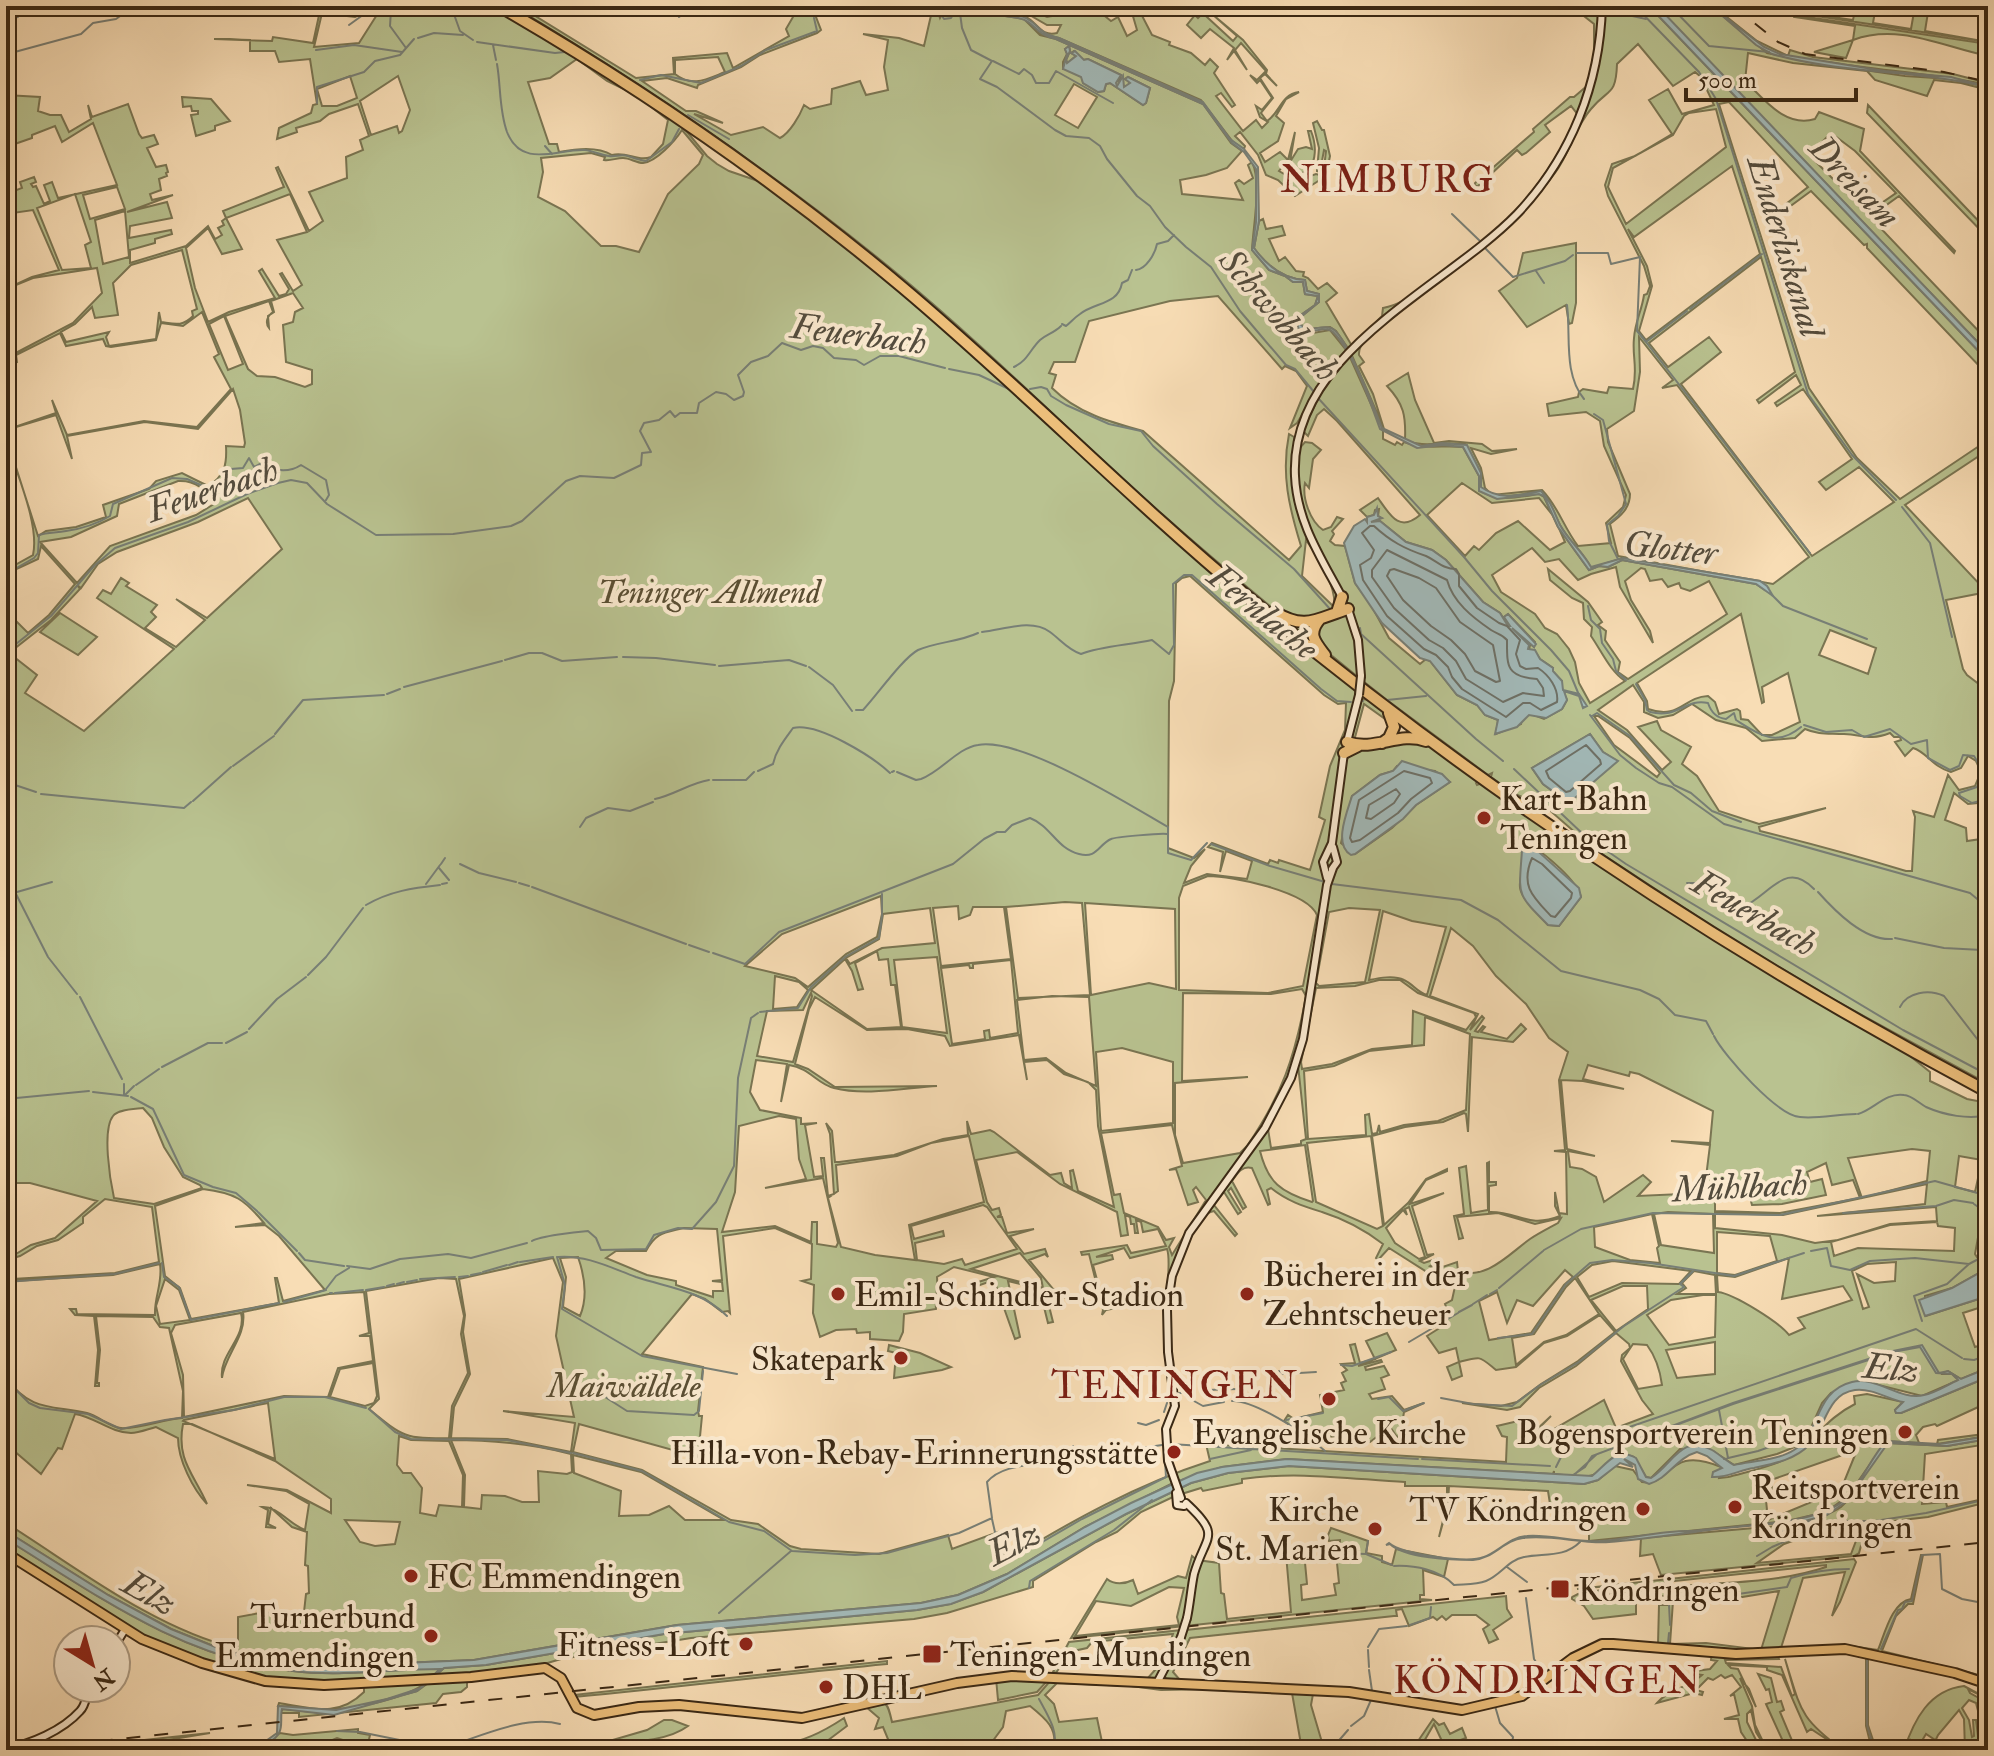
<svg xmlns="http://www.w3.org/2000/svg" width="1994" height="1756" viewBox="0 0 1994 1756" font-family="'IM FELL Double Pica',serif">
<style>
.green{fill:#b9c290;stroke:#7a7552;stroke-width:2;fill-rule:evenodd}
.water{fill:#a2b9b8;stroke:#787f76;stroke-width:2;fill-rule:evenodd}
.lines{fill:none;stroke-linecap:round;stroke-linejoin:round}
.shore{stroke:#6e7066;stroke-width:2}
.stream{stroke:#787f76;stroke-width:2}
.secondary-casing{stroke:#3a2814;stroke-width:10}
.primary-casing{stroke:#3a2814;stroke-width:12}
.motorway-casing{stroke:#3a2814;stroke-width:14}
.secondary{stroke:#fae9cf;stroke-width:6}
.primary{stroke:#ecbe7a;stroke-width:8}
.motorway{stroke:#ecbe7a;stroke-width:10}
.rail{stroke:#3a2814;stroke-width:2;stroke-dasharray:14 14;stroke-linecap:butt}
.secondary-bridge-casing{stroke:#3a2814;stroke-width:10;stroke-linecap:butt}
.secondary-bridge{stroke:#fae9cf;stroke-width:6}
.poi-dot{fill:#8f2418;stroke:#fae9cf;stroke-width:3}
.labels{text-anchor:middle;stroke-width:8;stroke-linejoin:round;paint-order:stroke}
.park-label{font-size:34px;font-style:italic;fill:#5a4e33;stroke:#fae9cf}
.poi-label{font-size:34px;fill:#3a2814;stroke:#fae9cf;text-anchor:start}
.water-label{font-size:36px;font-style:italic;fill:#544c3d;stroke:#fae9cf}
.quarter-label{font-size:38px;letter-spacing:2px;fill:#7a1f14;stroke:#fae9cf}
</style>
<rect width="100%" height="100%" fill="#f8ddb5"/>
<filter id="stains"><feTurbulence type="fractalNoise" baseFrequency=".0025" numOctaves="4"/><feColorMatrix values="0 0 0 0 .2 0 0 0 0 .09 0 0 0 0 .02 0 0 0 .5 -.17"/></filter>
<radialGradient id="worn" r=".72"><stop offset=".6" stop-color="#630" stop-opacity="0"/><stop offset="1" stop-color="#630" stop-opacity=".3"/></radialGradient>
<path class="green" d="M 321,6 L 493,6 L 573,53 L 683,127 L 707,156 L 717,164 L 729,171 L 761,182 L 873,267 L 1356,688 L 1355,695 L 1359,700 L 1358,709 L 1361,699 C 1376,699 1385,712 1392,724 L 1364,704 L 1354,741 L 1423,742 L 1479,781 L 1476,783 L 1477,785 L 1482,783 L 1900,1048 L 1930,1072 L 1930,1081 L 1967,1099 L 1988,1103 L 1988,1221 L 1981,1221 L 1975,1254 L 1977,1257 L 1988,1254 L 1988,1268 L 1952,1288 L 1925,1296 L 1926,1316 L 1988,1296 L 1988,1305 L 1963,1313 L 1975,1347 L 1988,1343 L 1988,1368 L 1961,1379 L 1948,1371 L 1941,1374 L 1952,1374 L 1959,1380 L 1922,1396 L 1867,1382 L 1831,1393 L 1822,1403 L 1809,1432 L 1800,1445 L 1777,1454 L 1734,1465 L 1713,1451 L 1680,1449 L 1651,1478 L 1646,1477 L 1634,1457 C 1607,1446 1608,1473 1589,1476 C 1578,1478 1565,1475 1554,1474 L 1554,1471 L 1553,1474 L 1287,1459 L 1222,1467 L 1173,1483 L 1085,1527 L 1007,1574 L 958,1595 L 921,1603 L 677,1625 L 474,1660 L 304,1667 L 223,1650 L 171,1629 L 108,1595 L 6,1531 L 6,1523 C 79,1569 153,1628 238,1649 L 238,1617 L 260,1613 L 304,1612 L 306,1594 L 309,1593 L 308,1566 L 305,1565 L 307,1532 L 292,1527 L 271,1508 L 268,1524 L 276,1528 L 266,1527 L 268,1510 L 262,1507 C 278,1506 289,1524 305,1530 L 309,1504 L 286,1491 L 247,1485 L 287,1490 L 331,1513 L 331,1499 L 275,1461 L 192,1424 L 183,1424 C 176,1460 194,1474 207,1504 C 193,1489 178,1460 178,1438 L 156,1427 C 148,1429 139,1433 131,1433 C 111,1433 95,1417 75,1414 L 62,1449 L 58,1448 L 41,1474 L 6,1444 L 6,1378 C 32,1412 50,1405 87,1413 C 99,1416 109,1427 121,1428 C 138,1430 163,1419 182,1418 L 183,1391 L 169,1328 L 160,1327 L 153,1317 L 96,1316 L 100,1350 L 97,1383 L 99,1383 L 99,1386 L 95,1386 L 98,1350 L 94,1316 L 75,1315 L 70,1309 L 76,1309 L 77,1314 L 155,1315 C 154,1297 163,1283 160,1264 L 113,1275 L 13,1281 L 6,1284 L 6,1280 L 12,1279 L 115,1273 L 159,1262 L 152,1207 L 105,1199 L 83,1217 L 83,1223 L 58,1240 L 37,1246 L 20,1256 L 6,1260 L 31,1245 L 55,1238 L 97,1201 L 30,1183 L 6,1183 L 6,611 L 28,633 L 49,615 L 75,584 L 41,546 L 38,559 L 6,574 L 6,570 L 33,555 C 39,528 21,484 12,457 L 6,458 L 11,455 L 6,436 L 38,536 L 46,531 L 76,527 L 106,517 L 103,505 L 149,489 L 156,481 L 182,473 L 208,486 C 225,476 227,464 226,446 L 244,447 L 245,443 L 240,410 L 233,389 L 198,429 L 145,422 L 67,436 L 72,459 L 56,415 L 6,430 L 56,413 L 52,400 L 67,435 L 144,421 L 197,427 L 231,389 L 214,357 L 219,354 L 202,312 L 183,326 L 161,323 L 156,340 L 111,347 L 106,346 L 103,339 L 66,346 L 60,333 L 16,355 L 17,362 L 7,366 L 6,368 L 6,344 L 10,356 L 73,323 L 102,293 L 97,268 L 33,278 L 6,289 L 32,277 L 59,270 L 33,210 L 13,213 L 6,194 L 22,188 L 20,182 L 34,177 L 36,182 L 31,184 L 33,187 L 36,186 L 44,204 L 50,201 L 44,185 L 52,182 L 58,198 L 117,185 L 93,123 L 62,142 L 55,126 L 32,135 L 32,138 L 6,147 L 6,95 L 40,97 L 38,111 L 50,115 L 61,115 L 69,132 L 91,119 L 88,105 L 92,117 L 128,104 L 139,134 L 142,138 L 154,135 L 158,144 L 147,148 L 156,167 L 166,165 L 168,172 L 166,173 L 167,176 L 159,179 L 161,190 L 150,194 L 152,200 L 173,195 L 127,212 L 167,202 L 172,218 L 130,226 L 129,238 L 171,230 L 172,234 L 155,239 L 155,243 L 130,250 L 130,263 L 186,246 L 208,226 L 215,239 L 222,235 L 218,228 L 224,225 L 222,221 L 226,218 L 223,211 L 284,187 L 276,168 L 278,167 L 309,231 L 323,221 L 309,192 L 347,178 L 346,157 L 363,150 L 360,140 L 369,136 L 358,104 L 329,114 L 320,121 L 296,128 L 297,132 L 277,139 L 279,128 L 311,113 L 313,105 L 317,104 L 310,59 L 279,62 L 275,51 L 250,51 L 250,40 L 214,39 L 272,41 L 273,37 L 313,43 ZM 380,10 L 359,43 L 314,47 L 322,13 L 355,17 L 367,11 ZM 577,59 L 607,81 L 636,95 L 668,120 L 663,144 L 651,157 C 637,162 627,151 612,155 C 597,146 576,149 559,152 L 557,144 L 549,144 L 528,82 L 550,78 ZM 350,76 L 357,98 L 337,106 L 322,106 L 317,89 ZM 398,76 L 410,110 L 402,131 L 399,133 L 397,126 L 371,135 L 360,101 ZM 682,130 L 703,155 L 699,164 L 668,194 L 639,252 L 616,246 L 601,246 L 565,211 L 538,197 L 543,172 L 541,158 L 591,153 L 605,157 L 604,160 C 611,161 616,158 623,158 C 630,158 636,163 643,163 C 656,162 675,141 682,130 ZM 117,187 L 125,209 L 90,219 L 83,195 ZM 75,194 L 91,242 L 85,245 L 91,268 L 62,270 L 37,208 ZM 290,194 L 307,232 L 277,240 L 302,285 L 293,291 L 282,273 L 280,274 L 289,289 L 286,294 L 279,296 L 262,269 L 259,271 L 275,298 L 229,312 L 208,322 L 195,288 L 186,248 L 208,228 L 222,254 L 242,249 L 226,218 ZM 125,211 L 129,257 L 103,264 L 95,220 ZM 182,250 L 197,309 L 192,311 L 193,316 C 182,327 175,324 161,322 L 159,312 L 156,339 L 109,346 L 106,337 L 109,332 L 66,342 L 61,332 L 75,324 L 92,307 L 95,318 L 118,315 L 113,283 L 131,265 ZM 293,293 L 303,308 L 295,312 L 293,322 L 283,325 L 286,362 L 312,370 L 312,384 L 305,387 L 275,377 L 257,376 L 248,369 L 225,316 L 269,301 L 273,312 C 267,316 265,323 269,328 L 268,316 L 274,312 L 271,301 ZM 224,316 L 243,364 L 228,370 L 209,324 ZM 178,481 C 195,480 207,490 214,504 L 196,515 L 110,546 L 77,583 L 40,542 L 71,537 L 117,516 L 119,504 ZM 248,498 L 282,549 L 207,618 L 176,599 L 205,620 L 176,647 L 145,628 L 156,617 L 151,612 L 157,605 L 126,586 L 129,583 L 121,578 L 111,594 L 103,590 L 97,598 L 174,649 L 84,731 L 25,693 L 37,675 L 9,653 L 51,620 L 80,589 L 77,585 L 81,588 L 98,564 L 117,552 L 198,522 ZM 1190,576 L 1324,695 L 1338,704 L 1346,703 L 1345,730 L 1330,766 L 1319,817 L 1325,820 L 1310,870 L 1279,860 L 1278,863 L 1270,860 L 1268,864 L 1212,843 L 1208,847 L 1223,852 L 1220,872 L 1226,851 L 1252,861 L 1247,879 L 1207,874 L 1184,883 L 1191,866 L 1205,849 L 1194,858 L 1168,848 L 1169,701 L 1174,681 L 1176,583 L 1182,578 ZM 1397,766 L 1435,771 L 1450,782 L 1416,805 L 1392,828 L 1355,854 L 1341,843 L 1352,796 L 1380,775 L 1393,771 ZM 1531,845 C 1546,855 1577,880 1581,897 L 1559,926 L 1548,925 C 1514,887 1514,895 1531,845 ZM 1208,876 C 1232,876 1307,891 1317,915 L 1303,986 L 1268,993 L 1179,990 L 1179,898 L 1183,886 ZM 881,896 L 882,914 L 877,937 L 846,954 L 808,987 L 795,978 L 745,966 L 782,934 ZM 1065,902 L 1082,903 L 1090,995 L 1018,998 L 1006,907 ZM 1085,903 L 1175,909 L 1176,989 L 1149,983 L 1091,995 ZM 958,906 L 959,919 L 970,915 L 973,907 L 1004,907 L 1011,959 L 941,966 L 933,908 ZM 930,908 L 935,943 L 882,948 L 850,964 L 846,958 L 879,939 L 883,914 ZM 1349,908 L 1380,910 L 1365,982 L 1319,986 L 1316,983 L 1329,912 ZM 1383,911 L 1412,921 L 1446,927 L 1427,995 C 1417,992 1413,984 1404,980 C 1394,975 1379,978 1369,980 ZM 1451,928 L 1473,946 L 1496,976 L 1526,1004 L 1549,1038 L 1568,1052 L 1559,1080 L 1565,1150 L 1554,1151 L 1566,1152 L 1567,1214 L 1559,1213 L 1555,1192 L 1555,1206 L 1560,1216 C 1527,1229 1519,1211 1489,1212 L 1489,1186 L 1496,1185 L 1496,1182 L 1489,1182 L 1489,1162 L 1487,1163 L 1488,1210 L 1471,1213 L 1466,1166 L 1459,1168 L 1464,1214 L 1454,1216 L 1459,1239 L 1463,1238 L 1457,1217 L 1498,1213 L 1535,1224 L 1561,1218 L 1558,1223 C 1549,1228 1539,1233 1530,1239 C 1509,1254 1486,1281 1458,1271 L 1457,1262 L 1437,1269 L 1430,1266 L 1437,1262 L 1436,1259 L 1424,1263 L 1420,1261 L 1434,1254 L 1427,1255 L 1412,1206 L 1444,1193 L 1410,1204 L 1426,1180 L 1447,1171 L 1447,1169 L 1426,1179 L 1408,1203 L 1384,1225 L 1372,1136 L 1405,1127 L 1443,1122 L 1464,1113 L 1466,1114 L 1468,1132 L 1472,1037 L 1513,1042 L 1526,1029 L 1521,1024 L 1507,1039 L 1481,1032 L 1485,1027 L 1483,1026 L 1478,1032 L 1475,1031 L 1484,1018 L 1482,1016 L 1470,1030 L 1478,1014 L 1430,996 ZM 877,951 L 879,960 L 888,959 L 891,985 L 895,985 L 901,1027 L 867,1029 L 811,990 L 845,959 L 852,971 L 858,990 L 863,989 L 855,963 ZM 937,957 L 947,1033 L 902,1027 L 894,960 ZM 1011,960 L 1018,1033 L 990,1038 L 989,1030 L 984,1031 L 985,1039 L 952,1044 L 941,968 L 969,965 L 970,968 L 973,968 L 973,964 ZM 775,976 L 799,982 L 808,990 L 797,1007 L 773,1009 ZM 1379,980 L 1400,980 L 1418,993 L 1474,1013 L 1476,1017 L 1466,1030 L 1413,1011 L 1412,1045 L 1372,1049 L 1332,1064 L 1302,1069 L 1301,1062 L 1316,988 L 1355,986 ZM 1302,989 L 1306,996 C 1295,1057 1282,1095 1247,1146 L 1240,1153 L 1183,1163 L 1175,1135 L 1175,1083 L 1248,1077 L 1182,1081 L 1183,993 L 1271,994 ZM 811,993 L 812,996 L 793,1062 L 757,1056 L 767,1011 L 803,1010 ZM 1052,996 L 1089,997 L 1096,1086 L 1066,1073 L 1046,1058 L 1024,1060 L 1017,1000 ZM 815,997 L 867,1030 L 907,1029 L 945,1036 L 950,1046 L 1019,1035 L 1027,1080 L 1024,1062 L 1047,1060 L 1064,1074 L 1088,1082 L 1096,1090 L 1098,1126 L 1114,1207 L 1078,1191 L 1073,1170 L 1070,1171 L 1072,1188 L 1064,1183 L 1061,1173 L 1050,1175 L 994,1132 L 990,1130 L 971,1134 L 967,1121 L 968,1135 L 943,1139 L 894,1155 L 839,1162 L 835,1162 L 832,1131 L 826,1123 L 830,1134 L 834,1194 L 828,1196 L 824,1158 L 821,1158 L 823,1176 L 814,1177 L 805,1125 L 817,1123 L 801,1124 L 801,1118 L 760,1110 L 750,1092 L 756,1060 L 787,1064 L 781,1102 L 789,1065 C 810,1068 817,1084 834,1088 C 865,1096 905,1088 937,1086 L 835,1087 L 808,1069 L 795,1064 L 809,1009 ZM 1425,1017 L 1470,1034 L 1466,1110 L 1438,1121 L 1404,1125 L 1380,1132 L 1379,1125 L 1377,1133 L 1372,1134 L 1369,1114 L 1365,1115 L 1366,1135 L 1308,1139 L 1304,1071 L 1334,1066 L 1369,1051 L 1424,1045 ZM 1122,1048 L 1173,1062 L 1173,1123 L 1101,1131 L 1096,1052 ZM 1298,1065 L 1306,1139 L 1301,1141 L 1301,1144 L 1271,1148 L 1268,1129 ZM 1588,1065 L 1629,1076 L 1630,1072 L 1639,1074 L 1713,1111 L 1710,1143 L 1671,1141 L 1710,1145 L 1704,1193 L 1638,1196 L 1651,1182 L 1643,1175 L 1604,1202 L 1596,1177 L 1582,1169 L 1570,1167 L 1568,1151 L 1595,1156 L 1567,1149 L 1561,1080 L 1583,1081 L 1624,1089 L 1583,1079 ZM 143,1108 L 152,1118 L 164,1147 L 183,1177 L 200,1185 L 202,1188 L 154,1204 L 114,1198 C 110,1180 102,1130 113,1116 C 118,1109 135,1109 143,1108 ZM 779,1116 L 796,1119 L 799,1159 L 806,1179 L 765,1188 L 823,1178 L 838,1243 L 836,1247 L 817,1244 L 817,1222 L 812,1222 L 811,1242 L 775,1226 L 722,1232 L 735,1192 L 739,1126 ZM 1172,1125 L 1182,1166 L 1169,1170 L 1176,1169 L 1188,1205 L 1198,1202 L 1193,1190 L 1196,1187 L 1206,1200 L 1172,1255 L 1169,1247 L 1174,1238 L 1166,1240 L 1158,1227 L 1124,1213 L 1120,1194 L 1114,1195 L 1101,1133 ZM 969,1136 L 984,1202 L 909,1225 L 915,1260 L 875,1255 L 841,1247 L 828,1198 L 838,1191 L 836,1165 L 897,1156 L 931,1143 ZM 1371,1136 L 1383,1226 L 1377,1229 L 1316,1202 L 1307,1143 ZM 1305,1145 L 1313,1201 L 1312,1202 C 1281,1192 1268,1183 1260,1151 ZM 1912,1149 L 1930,1151 L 1927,1181 L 1862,1198 L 1848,1158 ZM 1017,1152 L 1060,1184 L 1117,1212 L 1121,1236 L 1128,1235 L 1125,1215 L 1130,1217 L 1131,1224 L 1134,1224 L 1135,1233 L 1138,1233 L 1136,1220 L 1141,1222 L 1143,1232 L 1158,1229 L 1166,1246 L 1131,1253 L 1127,1245 L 1081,1252 L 1082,1255 L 1089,1254 L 1103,1310 L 1102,1315 L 1106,1310 L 1132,1305 L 1131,1301 L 1104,1306 L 1093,1265 L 1113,1259 L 1112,1255 L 1096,1257 L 1124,1248 L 1130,1258 L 1167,1249 C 1171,1260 1167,1288 1166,1301 C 1173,1279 1190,1215 1214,1211 L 1235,1236 L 1237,1234 L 1214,1205 L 1224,1192 L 1238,1214 L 1241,1212 L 1228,1191 L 1231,1188 L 1243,1209 L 1246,1207 L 1232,1181 C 1237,1174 1242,1165 1252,1168 L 1268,1205 L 1270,1204 L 1267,1190 L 1271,1188 C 1287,1201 1303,1206 1322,1212 C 1344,1219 1365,1230 1383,1244 L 1376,1258 L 1378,1260 L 1389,1248 L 1430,1274 L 1456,1282 L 1452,1300 L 1445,1304 L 1450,1317 L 1435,1327 L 1445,1322 L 1446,1324 L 1427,1336 L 1439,1353 L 1456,1348 L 1459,1362 L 1447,1367 L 1452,1380 L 1462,1376 L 1459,1362 C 1482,1356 1479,1356 1496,1370 L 1516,1367 L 1544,1343 L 1567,1336 L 1600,1315 L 1615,1332 L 1578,1361 L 1541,1384 L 1517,1402 L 1501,1406 L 1462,1403 L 1507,1410 L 1520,1407 L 1539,1388 L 1576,1366 L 1616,1333 L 1629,1344 L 1630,1348 L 1622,1355 L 1621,1361 L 1642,1400 L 1653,1414 L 1616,1428 L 1604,1400 L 1542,1436 L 1535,1432 L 1551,1416 L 1534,1432 L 1518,1421 L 1497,1426 L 1502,1436 L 1507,1437 L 1506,1462 L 1206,1444 L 1210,1461 C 1138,1484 1071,1521 1006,1561 L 998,1532 L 952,1549 L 948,1535 L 879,1554 L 801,1549 L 790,1546 L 758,1524 L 731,1520 L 642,1470 L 573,1452 L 579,1424 L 698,1457 L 702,1416 L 699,1416 L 698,1411 L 703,1367 L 642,1354 L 692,1294 L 705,1299 L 722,1312 L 728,1311 L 730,1313 L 723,1236 L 775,1228 L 812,1244 L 811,1279 L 802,1281 L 814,1285 L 813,1313 L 820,1337 L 836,1330 L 856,1329 L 857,1333 L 870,1332 L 870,1339 L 899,1341 L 903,1332 L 904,1314 L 936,1309 C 935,1297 938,1289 937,1277 L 954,1267 L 994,1277 L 975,1283 L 977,1286 L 994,1280 L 1015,1339 L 1020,1337 L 1008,1281 L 1033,1287 L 1037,1300 L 1042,1299 L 1048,1323 L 1053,1322 L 1045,1290 L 1077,1302 L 1053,1289 L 1029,1260 L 1045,1254 L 1048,1257 L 1045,1249 L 1024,1254 L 1010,1236 L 1034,1229 L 1007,1233 L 1002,1217 L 997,1217 L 1001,1215 L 999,1208 L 992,1210 L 987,1202 L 976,1160 ZM 1959,1156 L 1982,1160 L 1975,1192 L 1955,1187 ZM 1826,1163 L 1832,1185 L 1853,1180 L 1860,1198 L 1780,1213 L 1715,1211 L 1715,1197 L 1749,1194 L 1752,1205 L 1782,1204 L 1826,1195 L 1822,1179 L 1810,1182 L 1807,1172 ZM 1927,1184 L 1925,1204 L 1817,1216 L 1936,1207 L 1937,1221 L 1890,1224 L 1838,1240 L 1815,1243 L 1782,1235 L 1715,1228 L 1715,1213 L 1783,1215 ZM 203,1189 C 235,1193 244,1199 264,1223 L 235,1227 L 265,1225 L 279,1236 L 325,1290 L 283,1301 L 277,1278 L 275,1278 L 279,1303 L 191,1319 L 180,1288 L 165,1276 L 155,1206 ZM 983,1205 L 987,1207 L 1017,1249 L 965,1265 L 962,1259 L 944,1264 L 917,1260 L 915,1243 L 944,1236 L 943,1231 L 914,1239 L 911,1226 ZM 1409,1207 L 1425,1257 L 1419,1259 L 1395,1243 L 1386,1228 L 1403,1210 L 1407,1215 L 1405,1209 ZM 1668,1212 L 1713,1214 L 1714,1253 L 1661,1245 L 1654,1214 ZM 1652,1214 L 1659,1246 L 1657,1248 L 1660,1263 L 1630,1260 L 1595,1247 L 1594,1227 ZM 1937,1222 L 1938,1226 L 1955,1228 L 1954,1251 L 1858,1248 L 1834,1256 L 1831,1242 L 1890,1225 ZM 684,1228 L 717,1229 L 722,1280 L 712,1281 L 722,1282 L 723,1291 L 713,1291 L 713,1297 L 676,1285 L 676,1281 L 647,1275 L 606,1258 L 616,1251 L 646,1251 C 656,1232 664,1233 684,1228 ZM 1717,1232 L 1770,1236 L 1777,1261 L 1735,1275 L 1717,1273 ZM 1020,1253 L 1041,1278 L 1043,1288 L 971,1269 ZM 578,1257 C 585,1277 588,1297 580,1316 L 563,1307 L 566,1277 L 560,1258 ZM 553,1258 L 563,1282 L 556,1336 L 574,1417 L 503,1411 L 575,1423 L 571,1452 L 507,1439 L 451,1438 L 454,1407 L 470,1374 L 463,1332 L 465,1315 L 459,1279 ZM 1789,1258 L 1782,1299 L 1843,1286 L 1852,1300 L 1798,1318 L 1805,1328 L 1789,1335 C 1779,1322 1734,1294 1718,1292 L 1717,1275 L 1735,1277 ZM 1613,1261 L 1691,1271 L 1679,1284 L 1622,1283 L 1589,1297 L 1577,1277 L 1592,1265 ZM 1896,1262 L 1895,1281 L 1874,1283 L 1857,1274 L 1869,1307 L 1863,1309 L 1852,1271 L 1867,1264 ZM 1565,1270 L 1573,1277 L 1564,1285 L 1531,1333 L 1489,1340 L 1479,1301 L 1497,1292 L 1507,1323 L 1517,1300 L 1533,1306 ZM 1694,1271 L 1715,1275 L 1716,1294 L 1677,1294 L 1686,1288 L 1682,1283 ZM 439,1278 L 456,1279 L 464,1316 L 461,1334 L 468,1373 L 452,1406 L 449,1438 C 405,1439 403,1437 369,1409 L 379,1399 L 366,1291 ZM 1575,1278 L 1599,1314 L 1566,1335 L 1544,1342 L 1516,1365 L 1512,1338 L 1534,1334 L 1566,1287 ZM 165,1279 L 179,1290 L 190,1320 L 160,1324 L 156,1306 ZM 1623,1286 L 1647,1286 L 1648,1309 L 1616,1331 L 1591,1300 ZM 364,1292 L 369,1333 L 359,1336 L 370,1336 L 373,1361 L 338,1368 L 328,1397 L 284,1396 L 184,1417 L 183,1375 L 171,1333 L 175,1325 L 241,1313 C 247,1338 219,1353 222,1378 C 224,1356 247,1336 243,1312 L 329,1294 ZM 1703,1295 L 1716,1295 L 1715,1337 L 1669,1345 L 1647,1315 L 1671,1300 ZM 1715,1342 L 1715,1374 L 1677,1378 L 1666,1350 ZM 1633,1344 L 1647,1345 C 1656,1357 1660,1370 1662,1385 L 1638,1389 L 1623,1359 ZM 373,1363 L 377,1396 L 374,1403 L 365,1406 L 330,1397 L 340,1369 ZM 268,1403 L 275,1459 L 183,1421 L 184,1420 ZM 399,1436 L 411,1440 L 449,1441 L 463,1475 L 462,1507 L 439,1505 L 436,1516 L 420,1513 L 422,1488 L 411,1473 L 403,1473 L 397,1465 ZM 451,1440 C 493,1440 530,1443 571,1454 L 572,1472 L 567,1474 L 538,1471 L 539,1502 L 522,1502 L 505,1496 L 482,1495 L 481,1509 L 464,1507 L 465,1475 ZM 573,1455 L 641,1472 L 724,1520 L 685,1520 L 669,1506 L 649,1515 L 619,1516 L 621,1491 L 574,1473 ZM 345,1520 L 400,1522 L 395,1544 L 375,1546 L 360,1542 Z
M 513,6 L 527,11 L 636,78 L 674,74 L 673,58 L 727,53 L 733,68 L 789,36 L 786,29 L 793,17 L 791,12 L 782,11 L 780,6 L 787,8 L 785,6 L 792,6 L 795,10 L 794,6 L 829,6 L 816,17 L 821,30 L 817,33 L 760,55 L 741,67 L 698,85 L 697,88 L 667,78 L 642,81 L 686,111 L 696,111 L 723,123 L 694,114 L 731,135 L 763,127 L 780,138 C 790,133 800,115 804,105 L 810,109 L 831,104 L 832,89 L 860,81 L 866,95 L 888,90 L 884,67 L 888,40 L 863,34 L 899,38 L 924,46 L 932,11 L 938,12 L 940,18 L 946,6 L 977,6 L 986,13 L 1024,19 L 1040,35 L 1056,39 L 1203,104 L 1231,143 L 1242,151 L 1227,168 L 1206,175 L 1180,180 L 1182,194 L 1243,200 L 1235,183 L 1239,180 L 1244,184 L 1253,178 L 1248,165 L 1252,162 C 1262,182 1253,227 1252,250 L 1269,270 L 1285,276 L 1293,282 L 1303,282 L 1305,294 L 1318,296 L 1315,305 L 1298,317 L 1297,324 L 1300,330 L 1313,333 L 1330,330 L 1347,351 L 1323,381 L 1297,423 L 1290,428 L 1307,386 L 1296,371 L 1285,366 L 1282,369 L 1218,296 L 1170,301 L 1089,321 L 1075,362 L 1054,362 L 1049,373 L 1056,375 L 1052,388 C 1077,413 1110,422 1143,431 L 1289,560 L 1301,546 C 1289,507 1281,474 1289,434 L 1294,437 L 1294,448 L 1299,449 L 1305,442 L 1312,443 L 1321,450 L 1313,459 L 1309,488 L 1305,483 C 1302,498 1310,521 1323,530 L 1331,527 L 1337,517 L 1343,519 L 1332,531 L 1334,534 L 1330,541 L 1335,545 L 1345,546 L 1355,583 L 1370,603 L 1389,638 L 1420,664 L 1426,659 L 1430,661 L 1457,695 L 1477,705 L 1485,715 L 1498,720 L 1496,734 L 1521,724 L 1522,718 L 1508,725 L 1523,711 L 1544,719 L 1562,709 L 1567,700 L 1561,686 L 1562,681 L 1552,671 L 1553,668 L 1540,659 L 1534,650 L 1531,650 L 1534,653 L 1532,661 L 1525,661 L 1524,652 L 1529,650 L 1530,645 L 1511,628 L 1534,647 L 1535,642 L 1508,614 L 1504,617 L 1511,627 L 1508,626 L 1500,613 L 1483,602 L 1446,560 L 1432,550 L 1406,542 L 1380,521 L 1371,522 L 1370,520 L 1381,518 L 1378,516 L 1379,509 L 1375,510 L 1374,515 L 1367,517 L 1360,510 L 1378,498 C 1390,515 1399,533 1420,515 L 1337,421 L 1324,409 L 1317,415 L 1308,436 L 1303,431 L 1319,396 L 1349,355 L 1383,431 L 1383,439 L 1395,445 L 1397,442 L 1402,445 L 1404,442 C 1423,450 1442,445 1463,447 L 1479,476 L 1479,490 C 1498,503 1518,497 1539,494 L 1544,497 L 1558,527 L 1589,570 L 1599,566 L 1608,567 L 1622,560 L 1756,584 L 1765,590 L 1768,588 L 1760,581 L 1623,558 L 1591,568 C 1583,552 1569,541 1560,525 C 1554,513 1551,502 1541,491 C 1518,495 1501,501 1481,488 L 1481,473 L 1466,445 C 1445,440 1425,449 1405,440 C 1406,416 1404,404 1387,386 L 1408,373 L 1415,400 L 1434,443 L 1449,441 L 1482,444 L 1492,451 L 1517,449 L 1491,454 L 1471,448 L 1481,468 L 1485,488 L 1492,495 L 1542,490 C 1558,506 1564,528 1578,546 L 1611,543 L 1606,523 L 1623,507 L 1626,495 L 1604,446 L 1600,421 L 1586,412 L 1549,416 L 1547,404 L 1578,397 L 1579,392 L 1583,389 L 1607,393 L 1609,387 L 1633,389 C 1638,368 1632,357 1634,338 C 1635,322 1642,310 1644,295 L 1647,294 L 1650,286 L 1644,266 L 1608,196 L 1605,185 L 1612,164 L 1635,156 L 1672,134 L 1649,100 L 1668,89 L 1682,114 L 1714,105 L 1701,77 L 1695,72 L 1673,86 L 1638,44 L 1617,64 C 1616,97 1608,88 1591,109 C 1575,127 1570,153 1555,173 C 1514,228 1460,267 1404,307 C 1394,322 1357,337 1359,355 L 1364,362 L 1359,366 L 1373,394 L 1384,429 L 1350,351 L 1336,331 L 1330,327 L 1306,329 L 1300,324 L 1302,316 L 1319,302 L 1319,294 L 1307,291 L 1305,280 C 1283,279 1267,266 1254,248 L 1259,221 L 1263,219 L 1266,229 L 1282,226 L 1285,235 L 1269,239 L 1279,261 L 1285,257 L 1296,271 L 1304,272 L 1303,276 L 1308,278 L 1318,289 L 1327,283 L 1337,293 L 1326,302 L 1352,346 L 1382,316 L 1383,308 C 1403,305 1418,290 1435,278 C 1504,228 1542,193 1578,115 L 1571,106 L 1545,125 L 1550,132 L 1526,153 L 1522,155 L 1517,150 L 1477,187 L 1474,184 L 1534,132 L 1533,129 L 1570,97 L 1574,97 L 1588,85 L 1594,53 L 1594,24 L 1580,13 L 1559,6 L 1649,6 L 1988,361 L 1988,372 L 1982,369 L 1867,248 L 1867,244 L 1864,245 L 1811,191 L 1773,219 L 1770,216 L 1808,187 L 1729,102 L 1719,104 L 1809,388 L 1857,458 L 1900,499 L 1988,440 L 1988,450 L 1905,505 L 1987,592 L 1946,600 L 1963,669 L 1967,675 L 1988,691 L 1988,802 L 1968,804 L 1954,793 L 1945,820 L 1966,828 L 1967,841 L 1988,838 L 1988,1084 L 1838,1002 L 1730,938 L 1593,848 L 1546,807 L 1515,794 L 1491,777 L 1492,773 L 1488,775 L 1387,700 L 1363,681 L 1363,677 L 1359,674 L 1358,677 L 1320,646 L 1313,634 L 1317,622 L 1312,630 L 1313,642 L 1288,622 L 1302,624 L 1315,620 L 1294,621 L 1270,606 C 1225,569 1181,531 1137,492 C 1058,420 982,344 900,276 C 778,175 648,87 513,6 ZM 1069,46 L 1070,51 L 1066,60 L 1068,63 L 1076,56 L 1071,53 L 1074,51 L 1083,60 L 1088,59 L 1121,75 L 1115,83 L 1117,86 L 1121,84 L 1119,81 L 1121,78 L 1124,87 L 1127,87 L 1130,82 L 1125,79 L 1128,77 L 1150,88 L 1146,103 L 1143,105 L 1110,83 L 1106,84 L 1104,91 L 1098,92 L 1083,83 L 1082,77 L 1068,69 L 1063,69 L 1063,62 L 1067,54 L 1065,49 ZM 718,57 L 725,72 C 707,79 692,88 675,74 L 675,60 ZM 1074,84 L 1097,97 L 1078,128 L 1055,115 ZM 1716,109 L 1726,147 L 1626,224 L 1608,187 L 1613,168 L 1673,135 L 1684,116 L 1689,113 ZM 1732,166 L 1760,254 L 1646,340 L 1639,331 L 1652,286 L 1647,266 L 1628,229 L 1634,237 ZM 1761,257 L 1795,372 L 1757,400 L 1759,403 L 1796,375 L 1801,385 L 1775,403 L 1777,406 L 1803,389 L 1852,459 L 1819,482 L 1826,490 L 1859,467 L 1894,502 L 1812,556 L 1681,384 L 1721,352 L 1709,337 L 1668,367 L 1649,343 ZM 1639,337 L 1673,380 L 1662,388 L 1677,385 L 1809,557 L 1773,584 L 1618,556 L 1610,524 C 1621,516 1630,508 1630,494 L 1608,442 L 1607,429 L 1634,411 L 1640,372 ZM 1462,483 L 1492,503 L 1539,498 L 1554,517 L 1565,542 L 1550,550 L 1518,521 L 1496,533 L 1479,550 L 1474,546 L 1465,556 L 1427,515 ZM 1306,540 C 1318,557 1337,586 1334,607 L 1302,576 ZM 1532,548 L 1545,562 L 1559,559 L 1578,580 L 1591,574 L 1616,567 L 1620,587 L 1653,643 L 1650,631 L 1631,600 L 1625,581 L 1641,568 L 1645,569 L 1650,581 L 1662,579 L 1668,587 L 1679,583 L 1681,588 L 1690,591 L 1709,581 L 1727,614 L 1628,679 L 1618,672 L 1620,662 L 1605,640 L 1606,631 L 1598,625 L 1602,622 L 1588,602 L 1548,569 L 1550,580 L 1572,598 L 1583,603 L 1584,619 L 1592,627 L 1591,636 C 1602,652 1610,671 1625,681 L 1590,703 L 1579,683 L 1575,662 L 1569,649 L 1557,634 L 1545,628 L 1535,614 L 1501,592 L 1492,575 ZM 1741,614 L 1762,703 L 1764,702 L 1762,687 L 1788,673 L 1800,722 L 1772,735 L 1762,735 L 1748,720 L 1741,719 L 1740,711 L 1737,709 L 1719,714 L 1715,702 L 1708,696 C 1683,697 1680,720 1648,709 L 1647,701 L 1637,683 ZM 1830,630 L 1876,648 L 1868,674 L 1819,655 ZM 1633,685 L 1644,702 L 1644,712 L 1658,718 L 1673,715 L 1692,704 L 1716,720 L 1746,728 L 1762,741 L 1795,738 L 1805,729 C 1819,735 1829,733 1844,734 C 1864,735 1869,741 1890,733 L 1894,737 L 1900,737 L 1901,740 L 1895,742 L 1905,756 L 1913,748 C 1927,752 1931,766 1951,772 L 1961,768 L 1968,756 L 1976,761 L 1981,772 L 1975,786 L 1959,790 L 1948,775 L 1934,817 L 1913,811 L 1915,817 L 1912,871 L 1906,871 C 1857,856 1809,843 1760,831 L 1759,827 L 1826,808 L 1759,824 L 1719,811 L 1697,776 L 1682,764 L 1691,747 L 1661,730 L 1657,721 L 1638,727 L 1671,762 L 1662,770 L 1627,730 L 1598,710 ZM 1594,716 L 1598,716 L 1630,738 L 1660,773 L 1657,777 L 1614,745 ZM 1590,734 L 1603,752 L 1617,761 L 1569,803 L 1543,784 L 1532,768 Z
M 979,6 C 993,11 1010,10 1024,16 C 1038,22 1040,37 1057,33 L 1061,25 L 1047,25 L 1014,6 L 1022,6 L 1047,17 L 1095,8 L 1111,21 L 1118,17 L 1127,36 L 1137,30 L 1130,6 L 1137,6 L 1152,35 L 1170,42 L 1169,45 L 1191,53 L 1205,65 L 1210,59 L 1218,67 L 1214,73 L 1235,105 L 1232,107 L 1221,93 L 1216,96 L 1243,131 L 1256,120 L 1262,128 L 1268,122 L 1260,117 L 1256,106 L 1262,110 L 1272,98 L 1260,80 L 1257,83 L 1250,75 L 1257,80 L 1266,71 L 1241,43 L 1235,50 L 1247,70 L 1234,51 L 1227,60 L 1234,48 L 1210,29 L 1201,38 L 1187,25 L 1195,15 L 1198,18 L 1202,14 L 1195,6 L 1233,41 L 1237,36 L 1212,14 L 1243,40 L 1267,70 L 1266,74 L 1277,86 L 1265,74 L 1260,78 L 1273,98 L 1261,113 L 1267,121 C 1281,112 1280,95 1299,92 L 1286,99 L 1276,116 L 1284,123 L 1278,141 L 1260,153 L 1265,162 L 1280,152 L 1288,160 L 1295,132 L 1290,162 L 1298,149 L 1306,147 L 1312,149 L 1308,131 L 1311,131 C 1317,146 1318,171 1298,174 L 1287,161 L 1279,171 L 1296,181 L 1316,174 L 1323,176 L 1326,151 L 1324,150 L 1320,172 L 1317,171 L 1319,148 L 1313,123 L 1317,121 L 1322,130 L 1324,130 L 1330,156 L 1326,176 L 1295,196 L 1278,180 L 1266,175 L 1258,155 L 1240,132 L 1235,136 L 1245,146 L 1244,149 L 1233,142 L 1201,100 L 1059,38 L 1042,34 L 1027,19 L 985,12 Z
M 1656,6 L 1711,6 L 1767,53 L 1817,63 L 1905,76 L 1951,79 L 1988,87 L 1988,90 L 1961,83 L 1934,80 L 1927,96 L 1875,80 L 1867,71 L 1793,63 L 1748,53 L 1745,81 C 1764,99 1785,128 1815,119 L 1819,112 L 1864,129 L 1860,151 L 1955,251 L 1954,253 L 1899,196 L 1870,217 L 1988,341 L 1988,353 ZM 1831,133 L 1855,151 L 1896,193 L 1867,213 L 1809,155 Z
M 1713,6 L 1757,41 L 1788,56 L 1790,50 L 1813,57 L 1953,74 L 1988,83 L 1988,85 C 1937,74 1885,71 1834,63 C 1814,60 1791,60 1773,52 C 1751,42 1731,22 1713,6 Z
M 1780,6 L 1791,11 L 1853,20 L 1856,6 L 1876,6 L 1873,23 L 1911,29 L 1915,6 L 1929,6 L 1925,31 L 1988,42 L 1790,12 Z
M 1794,15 L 1988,44 L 1988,56 C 1943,47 1899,23 1853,40 L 1846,58 L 1814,52 L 1853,40 L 1855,26 L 1794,17 Z
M 182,97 L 211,99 L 230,121 L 215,126 L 215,130 L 196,136 L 191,115 L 198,114 L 198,111 L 192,111 L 191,106 L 183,107 Z
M 1868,105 L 1988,231 L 1988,238 L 1867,113 Z
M 1576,243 L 1576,303 L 1572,323 L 1569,324 L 1566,305 L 1527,327 L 1499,291 L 1517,278 L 1523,253 Z
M 60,613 L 97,637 L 78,655 L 40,632 Z
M 1387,1333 L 1396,1350 L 1358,1366 L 1381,1360 L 1382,1362 L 1365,1367 L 1366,1370 L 1384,1366 L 1389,1375 L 1381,1378 L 1385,1389 L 1369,1394 L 1372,1399 L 1392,1396 L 1404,1410 L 1424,1403 L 1404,1412 L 1400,1436 L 1397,1437 L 1390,1427 L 1370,1442 L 1363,1436 L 1357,1437 L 1350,1427 L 1346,1429 L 1347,1437 L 1314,1436 L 1301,1420 L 1294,1421 L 1307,1435 L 1306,1436 L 1284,1421 L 1288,1415 L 1294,1419 L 1323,1412 L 1320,1395 L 1344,1390 L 1341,1383 L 1346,1381 L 1342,1373 L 1347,1370 L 1341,1364 L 1355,1363 L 1350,1345 L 1355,1344 L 1360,1363 L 1375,1359 L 1366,1341 Z
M 889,1345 L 920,1353 L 951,1367 L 942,1370 L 894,1378 L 896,1353 L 888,1351 Z
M 1988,1377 L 1988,1436 L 1937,1444 L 1938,1440 L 1984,1434 L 1987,1403 L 1937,1426 L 1935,1424 L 1923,1427 L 1916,1435 L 1919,1443 L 1886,1441 L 1848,1496 L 1826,1512 L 1787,1521 L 1589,1541 L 1589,1533 L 1583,1531 L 1584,1524 L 1565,1520 L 1566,1512 L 1554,1510 L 1554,1506 L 1550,1504 L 1548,1491 L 1449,1486 L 1448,1504 L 1439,1537 L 1447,1504 L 1447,1486 L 1405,1486 L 1405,1482 C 1351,1479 1296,1471 1242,1479 L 1242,1483 L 1203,1491 L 1201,1488 L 1175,1496 L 1141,1512 L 1117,1532 L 1096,1542 L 1033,1581 L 1033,1587 L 947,1613 L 914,1619 L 691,1638 L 561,1659 C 521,1672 478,1674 435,1676 L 444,1668 L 486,1665 L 664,1634 L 917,1610 L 950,1604 L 983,1592 L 1126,1514 L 1191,1483 L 1228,1473 L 1289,1466 L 1584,1484 L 1598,1480 L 1615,1466 L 1633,1470 L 1642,1482 C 1673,1487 1666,1444 1721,1467 L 1719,1478 L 1728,1477 C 1746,1472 1772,1467 1788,1458 C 1816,1442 1823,1420 1855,1404 L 1854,1396 L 1867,1394 L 1903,1402 L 1895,1410 L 1896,1413 L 1901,1413 ZM 1857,1450 L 1842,1487 L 1838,1491 L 1768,1520 L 1766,1500 L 1773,1498 L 1771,1480 Z
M 1988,1439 L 1988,1444 L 1925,1454 L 1922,1504 L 1946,1502 L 1947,1507 L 1988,1498 L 1988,1502 L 1928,1517 L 1867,1524 L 1859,1553 L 1854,1556 L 1661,1575 L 1653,1554 L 1640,1556 L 1641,1538 L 1800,1524 L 1782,1529 L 1784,1532 L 1824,1521 L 1805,1522 C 1815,1516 1829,1516 1841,1507 C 1861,1490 1868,1461 1888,1443 L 1947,1446 ZM 1839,1521 L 1862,1525 L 1851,1554 L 1757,1563 L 1784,1544 L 1832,1527 Z
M 1331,1528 L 1368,1541 L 1366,1553 L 1382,1556 L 1382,1562 L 1392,1565 L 1396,1549 L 1448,1559 L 1444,1577 L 1423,1570 L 1424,1595 L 1420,1595 L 1420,1599 L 1432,1600 L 1071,1638 L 1107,1579 C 1114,1585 1125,1584 1133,1580 L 1138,1594 L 1178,1576 L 1186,1578 L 1192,1556 L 1197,1560 L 1219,1563 L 1221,1593 L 1224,1594 L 1227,1619 L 1291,1612 L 1286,1554 L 1304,1552 L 1307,1584 L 1301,1585 L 1302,1600 L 1336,1595 L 1334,1584 L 1339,1583 L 1336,1553 L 1340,1552 L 1340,1540 L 1329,1541 L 1328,1535 ZM 1169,1587 L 1184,1588 L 1177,1617 L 1179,1625 L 1075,1636 L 1096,1601 L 1131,1606 Z
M 6,1539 C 97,1595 184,1659 293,1671 C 342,1677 392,1669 441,1668 L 432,1677 L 320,1684 L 254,1676 L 155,1643 L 6,1551 Z
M 1921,1555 L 1923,1555 L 1913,1604 L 1908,1604 L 1896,1616 L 1882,1651 L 1975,1674 L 1988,1679 L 1988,1688 L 1969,1681 L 1868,1656 L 1868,1725 L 1875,1746 L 1872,1750 L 1866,1726 L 1866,1655 L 1854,1653 L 1778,1656 L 1779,1659 L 1725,1660 L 1726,1663 L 1781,1667 L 1792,1696 L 1795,1694 L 1785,1659 C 1801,1710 1799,1718 1843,1750 L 1811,1729 L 1807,1732 L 1782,1675 L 1767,1670 L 1767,1667 L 1728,1665 L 1731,1668 L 1738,1669 L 1756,1707 L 1749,1689 L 1740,1678 L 1752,1706 L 1755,1725 L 1767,1750 L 1756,1732 L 1751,1710 L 1747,1714 L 1747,1722 L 1761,1750 L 1753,1750 L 1741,1732 L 1738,1719 L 1724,1719 L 1739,1715 L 1734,1694 L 1730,1696 L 1741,1687 L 1732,1675 L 1725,1678 L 1721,1675 L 1713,1680 L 1708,1678 L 1696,1690 L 1703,1692 L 1702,1695 L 1694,1693 L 1657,1703 C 1669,1689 1688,1688 1702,1675 L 1695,1674 L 1696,1671 L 1710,1669 L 1717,1661 L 1711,1660 L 1712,1651 L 1658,1644 L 1659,1605 L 1667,1605 L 1667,1597 L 1639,1591 L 1609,1593 L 1609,1599 L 1636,1594 L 1636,1614 L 1593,1619 L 1584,1606 L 1572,1599 L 1572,1597 L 1578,1594 L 1620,1587 L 1619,1585 L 1577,1589 L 1854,1559 L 1856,1562 L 1840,1602 L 1832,1616 L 1845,1572 L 1803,1578 L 1781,1648 L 1844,1645 L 1878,1650 C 1885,1633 1892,1602 1911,1599 ZM 1826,1565 L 1826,1567 C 1776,1584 1719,1582 1667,1587 L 1665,1582 ZM 1779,1591 L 1761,1650 L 1706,1643 L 1670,1644 L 1673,1601 L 1718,1601 Z
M 1506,1596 L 1507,1609 L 1512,1617 L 1493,1630 L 1498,1639 L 1489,1643 L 1483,1629 L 1489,1625 L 1476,1615 L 1452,1615 L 1446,1620 L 1442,1616 L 1437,1620 L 1433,1617 L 1409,1626 L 1402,1609 L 1396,1610 L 1397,1616 L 1394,1616 L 1190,1638 L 1173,1672 L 1180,1680 L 1167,1680 L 1164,1675 L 1186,1630 Z
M 1182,1630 L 1156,1679 L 1147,1679 L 1163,1661 L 1173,1634 L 1092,1642 L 1087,1648 L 1069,1652 L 1056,1673 L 1053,1672 L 1069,1642 Z
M 887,1661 L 887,1664 C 785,1674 679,1687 574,1697 L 573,1695 Z
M 1758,1674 L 1771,1678 L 1777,1702 L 1781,1701 L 1784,1710 L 1780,1712 L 1796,1750 L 1792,1750 L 1790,1746 L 1786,1748 L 1766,1704 L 1772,1702 L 1769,1689 L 1766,1690 Z
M 996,1678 L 1048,1680 L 1037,1692 L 998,1700 Z
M 1051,1680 L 1310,1693 L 1313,1694 L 1311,1705 L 1324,1749 L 1302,1750 L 1292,1693 L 1213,1689 L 1161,1690 L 1131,1686 L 1057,1683 L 1045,1695 L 1054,1704 L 1059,1722 L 1097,1718 L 1102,1742 L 1070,1747 L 1063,1744 L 1060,1750 L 1053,1750 C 1059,1729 1045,1718 1030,1706 L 1006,1711 L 1003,1727 L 992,1742 L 992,1750 L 902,1750 L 898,1742 L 890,1744 L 883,1727 L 875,1729 L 879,1718 L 865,1706 C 887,1701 887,1700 892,1722 L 1038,1695 Z
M 428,1681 C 406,1700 346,1711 317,1710 C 304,1709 291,1706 278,1706 L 279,1703 C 312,1708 338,1718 364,1692 L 364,1685 Z
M 431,1681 L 467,1681 L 467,1687 L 461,1692 L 443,1694 L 436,1703 L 299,1717 L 299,1713 L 280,1713 L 283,1709 L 333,1714 L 417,1691 Z
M 1964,1686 L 1988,1699 L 1968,1689 L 1970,1693 L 1988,1703 L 1988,1750 L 1976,1703 L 1969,1700 L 1962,1708 L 1969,1720 L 1972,1737 L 1974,1736 L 1973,1720 L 1976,1720 L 1979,1744 L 1975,1744 L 1975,1750 L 1965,1750 L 1964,1719 L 1959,1710 L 1938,1735 L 1931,1750 L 1935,1740 L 1926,1734 L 1920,1744 L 1924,1748 L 1923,1750 L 1919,1745 L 1915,1750 L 1910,1740 L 1904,1750 C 1914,1720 1929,1690 1964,1686 Z
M 844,1718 L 847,1726 L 815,1750 L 782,1750 L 781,1746 L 750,1750 C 764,1741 767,1745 782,1744 C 804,1742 826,1730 844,1718 Z
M 1433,1719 L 1439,1725 L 1444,1723 L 1450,1734 L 1462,1728 L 1466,1738 L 1458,1741 L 1458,1750 L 1437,1750 L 1434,1744 L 1441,1739 L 1434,1724 L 1419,1750 L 1412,1750 Z
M 664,1720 L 672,1720 L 688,1726 C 672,1738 636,1745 616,1739 L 647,1730 Z
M 358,1729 L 358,1733 L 370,1735 L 367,1748 L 337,1738 L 330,1741 L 339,1742 L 342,1750 L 241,1749 L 264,1745 L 280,1733 L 293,1735 Z
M 210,1733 L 167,1740 L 168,1750 L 109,1750 L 104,1746 L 84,1750 L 79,1747 Z"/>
<path class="water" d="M 977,6 C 991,14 1012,11 1026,18 C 1042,27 1036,32 1059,38 L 1203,102 L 1230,139 L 1244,149 L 1258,167 L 1259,221 L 1254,248 C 1267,266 1283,279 1305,280 L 1307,291 L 1319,294 L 1319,302 L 1302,316 L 1300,324 L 1306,329 C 1313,330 1324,325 1331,328 C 1346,333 1375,410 1382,428 L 1421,446 L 1442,443 L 1467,445 L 1481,473 L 1481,487 C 1501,501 1518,495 1541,491 C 1551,501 1554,512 1560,525 C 1568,540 1583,552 1591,567 L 1623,558 L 1760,581 L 1767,586 L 1773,596 L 1756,584 L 1622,560 L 1608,567 L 1599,566 L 1589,570 L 1558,527 L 1544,496 L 1539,494 L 1497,499 L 1479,491 L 1479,476 L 1463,447 L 1443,445 L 1417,448 L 1380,429 C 1370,402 1354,353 1333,332 C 1325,324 1309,337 1298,328 L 1298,317 L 1315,305 L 1318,296 L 1305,294 L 1303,282 L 1293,282 L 1285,276 L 1269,270 L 1252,250 L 1256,222 L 1256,169 L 1244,152 L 1232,143 L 1203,104 L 1056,39 C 1035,34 1035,23 1022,19 C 1007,14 988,18 977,6 Z
M 1649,6 L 1656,6 L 1661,10 L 1988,353 L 1988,361 Z
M 1711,6 L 1764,47 L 1780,54 L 1885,71 L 1951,77 L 1988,87 C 1917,70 1842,74 1772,54 L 1756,45 Z
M 1069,46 L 1070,51 L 1066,60 L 1067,63 L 1076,56 L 1071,53 L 1075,51 L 1084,60 L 1088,59 L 1121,75 L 1116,83 L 1117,86 L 1123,76 L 1124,87 L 1130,83 L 1125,79 L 1128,77 L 1150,88 L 1146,103 L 1143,105 L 1110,83 L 1106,84 L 1104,91 L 1098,92 L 1083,83 L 1081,77 L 1063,69 L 1067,54 L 1065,49 Z
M 1377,508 L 1378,516 L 1382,518 L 1371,522 L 1380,521 L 1406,542 L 1432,550 L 1446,560 L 1483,602 L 1500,613 L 1508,626 L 1510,626 L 1504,617 L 1508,614 L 1536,644 L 1534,647 L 1512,628 L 1529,645 L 1528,649 L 1535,650 L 1540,659 L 1553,668 L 1553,671 L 1562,681 L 1563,690 L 1579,694 L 1587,706 L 1583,708 L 1579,696 L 1564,691 L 1567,700 L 1562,709 L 1546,718 L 1529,715 L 1517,727 L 1495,734 L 1498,720 L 1485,715 L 1477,705 L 1457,695 L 1430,661 L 1420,658 L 1382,623 L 1355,583 L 1344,543 L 1354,526 L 1365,519 L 1367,522 L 1367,517 L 1374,515 Z
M 1590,734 L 1603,752 L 1618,761 L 1569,803 L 1543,784 L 1532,768 Z
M 1402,761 L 1442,774 L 1450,782 L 1416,805 L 1403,819 L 1355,854 L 1351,855 C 1333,845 1347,812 1352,796 L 1380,775 L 1393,771 Z
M 1531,845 L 1579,888 L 1581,897 L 1559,926 L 1548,925 C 1515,892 1519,896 1522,850 Z
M 1988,1268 L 1988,1296 L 1925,1316 L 1919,1300 L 1952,1288 Z
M 1922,1345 L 1939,1373 L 1948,1371 L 1961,1379 L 1988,1368 L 1988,1377 L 1901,1413 L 1896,1413 L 1895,1410 L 1903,1402 C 1888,1399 1872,1388 1855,1390 C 1826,1394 1826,1428 1809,1445 C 1795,1460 1772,1464 1754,1468 C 1739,1470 1728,1478 1712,1477 L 1713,1472 L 1722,1468 L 1707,1456 L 1697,1452 C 1676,1458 1669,1478 1649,1484 L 1638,1479 L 1635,1465 L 1624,1459 L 1633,1467 L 1620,1463 L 1598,1480 L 1584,1484 L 1289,1466 L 1228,1473 L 1191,1483 L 1126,1514 L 983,1592 L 951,1604 L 917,1610 L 664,1634 L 486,1665 L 444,1668 L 417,1691 L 334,1715 L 282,1709 C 280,1716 283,1727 279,1733 C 270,1749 242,1750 226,1750 L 263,1743 L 277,1733 L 278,1706 L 336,1710 L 387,1699 L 421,1688 L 440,1669 C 391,1669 341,1677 293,1671 C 182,1658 98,1596 6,1539 L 6,1531 L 108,1595 L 171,1629 L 223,1650 L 304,1667 L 474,1660 L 677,1625 L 921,1603 L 958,1595 L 1007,1574 L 1085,1527 L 1131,1503 L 1197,1473 L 1222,1467 L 1287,1459 L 1573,1475 L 1585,1467 L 1592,1456 L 1733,1403 L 1893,1351 ZM 1920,1347 L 1936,1373 L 1952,1374 L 1958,1380 C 1947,1385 1935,1393 1924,1395 C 1900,1401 1877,1376 1852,1382 C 1814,1391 1821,1433 1794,1450 C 1779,1460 1752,1461 1734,1465 C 1726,1461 1719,1454 1712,1450 C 1682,1433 1672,1465 1651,1478 L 1646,1477 L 1636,1458 C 1616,1446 1606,1465 1592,1476 L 1574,1475 L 1597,1454 L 1733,1404 L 1893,1352 Z
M 1988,1436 L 1988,1439 L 1947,1446 L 1888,1443 L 1847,1501 L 1827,1515 L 1805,1521 L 1825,1521 C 1810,1523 1797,1531 1782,1533 L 1779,1528 L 1792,1528 L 1799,1523 C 1736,1523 1672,1537 1609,1542 C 1581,1544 1551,1534 1523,1538 C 1504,1540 1493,1559 1473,1560 C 1453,1560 1404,1558 1390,1544 L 1386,1545 L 1389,1543 C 1402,1554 1468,1564 1484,1557 C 1500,1551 1509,1537 1527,1536 C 1551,1534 1576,1543 1601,1541 C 1631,1539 1661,1530 1692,1531 C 1730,1526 1822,1526 1847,1497 C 1862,1481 1871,1458 1886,1441 L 1940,1444 Z"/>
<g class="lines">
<path class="shore" d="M 1370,526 L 1374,526 C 1390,541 1405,549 1426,556 C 1437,561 1443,569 1456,569 L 1459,574 L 1459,586 L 1477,608 L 1499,623 L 1507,626 L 1520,640 L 1516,654 L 1520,666 L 1526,669 L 1538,668 C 1549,675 1559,689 1557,702 L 1541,710 L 1530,703 L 1523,703 L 1506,717 L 1462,689 L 1452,677 L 1448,667 L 1436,655 L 1424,649 L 1387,616 L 1363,580 L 1360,565 L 1371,558 L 1374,550 L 1362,533 Z
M 1387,550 L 1447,580 C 1453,602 1472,617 1491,630 C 1497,634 1502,634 1507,640 C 1507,666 1506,677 1537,679 L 1543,688 L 1544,696 L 1523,693 L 1503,702 L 1466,679 L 1456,661 L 1443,648 L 1429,640 L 1394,608 L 1372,577 L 1372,570 Z
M 1394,569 L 1419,578 L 1436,588 L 1460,622 L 1493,645 L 1500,681 L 1496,682 L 1475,671 L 1465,654 L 1451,640 L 1431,626 L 1403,600 L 1387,576 L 1390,570 Z
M 1586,745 L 1600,760 L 1601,764 L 1570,791 L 1566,792 L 1549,778 L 1546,771 Z
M 1404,771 L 1430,778 L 1432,783 L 1411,799 L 1398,813 L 1360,840 L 1352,842 L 1350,838 L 1359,800 Z
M 1396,789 L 1400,794 L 1394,803 L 1371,819 L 1366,818 L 1369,805 Z
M 1532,858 L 1542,864 L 1572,893 L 1571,898 L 1555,917 L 1551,916 C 1533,897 1520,886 1532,858 Z"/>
<path class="stream" d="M 22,6 L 25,6
M 451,6 L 460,31 L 473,40
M 947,6 L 947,11 L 942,16 L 944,19 L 951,18 L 954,13 L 960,13 L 962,28 L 971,50 L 992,61 L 980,79 L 997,87 L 1055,130 L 1066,136 L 1089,138 L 1100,146 L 1107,159 L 1137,196 L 1150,206 L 1165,227 L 1186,247 L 1211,267 L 1240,311 L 1262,337 L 1286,365 L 1295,369 L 1314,392
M 1590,6 L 1596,7
M 1635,6 L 1699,72 L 1716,99 L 1808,394 L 1852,455 L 1896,500
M 133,9 L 144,6
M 1605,10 L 1646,19
M 1674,10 L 1709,46 L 1769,52
M 814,14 L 819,7
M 679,17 L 696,6
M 6,19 L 18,17 L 19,6
M 349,25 L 367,12 L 391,10 L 390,26 L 406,48
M 418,38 L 434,33 L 463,35
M 477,42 L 555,53 L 565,52
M 493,45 L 496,60
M 316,50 L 354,45 L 402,52
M 577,59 L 597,70
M 6,61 L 11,53 L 81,34 L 93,23 L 116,19 L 130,9
M 993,61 L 1019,74 L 1024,69 L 1032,75 L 1036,83 L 1049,83 L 1056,71 L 1113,103
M 497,64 C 501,87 499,110 507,132 C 522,170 559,148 585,150 C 593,151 601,155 609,156 C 615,157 621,154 628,156 C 634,158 639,160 646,161 L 672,142 L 679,129
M 640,80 L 661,75 L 701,83 L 741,66 L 766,50 L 817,31 L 814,18
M 317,103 L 317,87 L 364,72 L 375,61 L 400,55 L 414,39
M 688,115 L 729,139
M 545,146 L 552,154
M 1452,214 L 1481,242
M 1485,248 L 1513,277 L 1565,261 L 1573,255
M 1577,253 L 1608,253 L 1611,264 L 1640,257 L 1637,331 L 1646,342 L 1687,311
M 1136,270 C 1146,269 1155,254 1157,244 L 1168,241 L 1174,235
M 1536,271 L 1544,283
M 1567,305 C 1571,336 1563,373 1584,399
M 1690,309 L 1762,254
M 1062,324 L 1066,326 C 1071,322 1074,318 1080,314 C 1095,302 1118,305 1122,283 L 1128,280 L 1132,270
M 1646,342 L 1810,553
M 1014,367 C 1028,360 1029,351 1040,340 C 1047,334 1054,333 1061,326
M 949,369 L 979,375 L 1011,390
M 1030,389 L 1041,387 L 1047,389 L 1051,396 L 1066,405 L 1109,424 L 1141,431 L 1153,446 L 1217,504 L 1294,569 L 1330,609
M 1318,398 L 1464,557 L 1492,591 L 1551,650 L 1569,671 L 1579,695
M 1594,414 L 1603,420 L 1626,504 L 1618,516 L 1607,525 L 1609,541 L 1618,559
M 1902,507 L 1930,543 L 1952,637
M 6,574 L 34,558 L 38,553 L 39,535 C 48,532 56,533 66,531 C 80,529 97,524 110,516 L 113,504 L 172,478 L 187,479 L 210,489 L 222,481 L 231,469 L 243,468 L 249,458 L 254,467 L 260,464 C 274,471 289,473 301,465 L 326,480 L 329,495 L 326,500
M 1772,595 L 1783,606 L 1867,639
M 1588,606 L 1591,620 L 1600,629 L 1602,643 L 1613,659 L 1616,671 L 1626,680
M 1360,628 L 1361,634 L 1476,739 L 1503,761
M 982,632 C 1003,630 1031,618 1050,632 C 1061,640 1068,650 1081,654 C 1101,646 1130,645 1152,640 L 1169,654 L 1174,645 L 1173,584 L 1184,575 L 1192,575 L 1321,689 L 1337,701 L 1351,702
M 6,652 L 51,616 L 94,566 L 115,548 L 188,522 L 247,494 L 278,483 L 291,480 L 307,483 L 327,504 L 376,535 L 453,534 L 511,526 L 522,521 L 566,481 L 580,476 L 614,478 L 641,465 L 642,453 L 651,452 L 640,431 L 644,423 L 659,420 L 670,411 L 675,417 L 680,413 L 697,413 L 699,403 L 716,392 L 726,394 L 734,400 L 743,396 L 744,392 L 738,375 L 751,362 L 768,356 L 782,343 L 801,350 L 813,346 L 823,348 L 834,358 L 856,360 L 864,365 L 880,356 L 899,356 L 945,368
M 542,653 L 562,661 L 617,657
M 623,657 L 656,658 L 715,665
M 505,660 L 529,653 L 541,653
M 719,666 L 789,660 L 806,666
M 809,667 L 833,685 L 852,711
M 1636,684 L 1645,700 L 1647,710 L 1650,712 C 1679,719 1685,698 1708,703 C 1711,712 1716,718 1726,719 L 1734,713 L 1736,720 C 1758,734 1776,748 1801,727
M 404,687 L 502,661
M 387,694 L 400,689
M 1387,700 L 1426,696
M 1362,701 L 1363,701
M 856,710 L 863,710 C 877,695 903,658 918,650 C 936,642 959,642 978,633
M 1590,715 L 1620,755 L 1636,768 L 1659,783 L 1672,787 L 1724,824 L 1970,893 L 1982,903 L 1988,915
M 1592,716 L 1597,713 L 1630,736 L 1674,785 L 1691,793 L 1712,811 L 1741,822
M 1804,725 L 1826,732 L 1852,730 L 1864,737 L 1890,729 L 1911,744 L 1927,740 L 1928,758 L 1950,770 L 1959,766 L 1963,755 L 1974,756 L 1983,771 L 1977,787 L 1959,793 L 1960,796 L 1972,803 L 1988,799
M 275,734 L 303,700 L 384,695
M 233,766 L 274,736
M 1514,769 L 1584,835 L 1626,864 L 1903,1030 L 1988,1075
M 758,771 L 773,764 C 776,750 785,739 793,728 C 818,722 873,757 890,773
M 892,772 L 894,771
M 897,772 L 916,780 L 921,779 C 941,772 957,748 978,745 C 1022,737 1128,804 1168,827 L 1168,853 L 1191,860 L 1207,843
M 713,780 L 746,780 L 754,772
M 6,782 L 36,792
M 41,794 L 184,808 L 191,802
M 655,799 C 674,795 690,783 709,780
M 193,801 L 231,767
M 580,827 L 586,818 L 608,808 L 630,811 L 653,802
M 1211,844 L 1270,866 L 1332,884 L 1461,900 L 1498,920 L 1561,971 L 1640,990 L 1659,999 L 1675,1015 L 1706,1021 L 1713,1034
M 441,864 L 445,858
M 460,864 L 479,873 L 516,882
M 439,868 L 449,880
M 6,882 L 15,892 L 48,957 L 77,994
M 519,883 L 529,886
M 1687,883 L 1698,883 L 1729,902
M 426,884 L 440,865
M 442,884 L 447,883
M 532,887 L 686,944
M 17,892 L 52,882
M 1818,892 C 1835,911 1864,941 1892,939
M 1733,904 L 1743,907 C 1770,895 1786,859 1814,889
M 366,905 C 390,891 413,888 440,885
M 1895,938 L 1944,948 L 1982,950 L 1988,955
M 689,945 L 709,952
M 713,953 L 745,964 L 779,932 L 953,864 L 984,839 L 997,832 L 1005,832 L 1012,825 L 1030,818 C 1051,826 1057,849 1079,854 C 1097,859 1098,845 1111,839 C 1115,837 1161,833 1167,834
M 845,957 L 879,938 L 882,916 L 882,894
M 308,975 L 326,957 L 363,908
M 80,997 L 122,1079
M 1900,1007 C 1907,992 1929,989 1944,996 L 1988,1053
M 760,1012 L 798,1008 L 811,987 L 844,958
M 249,1029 L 277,999 L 306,977
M 1714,1036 C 1724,1056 1778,1116 1800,1117 C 1818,1119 1838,1114 1856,1114
M 226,1043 L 247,1032
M 162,1067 L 208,1043 L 222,1043
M 124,1084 L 124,1095
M 136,1085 L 159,1069
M 93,1092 L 128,1096
M 125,1095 L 134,1086
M 131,1097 L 153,1109 L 184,1175 L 213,1187 L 236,1193 L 257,1211
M 6,1099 L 89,1091
M 1858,1114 C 1873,1110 1886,1092 1904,1095 C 1911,1095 1919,1103 1926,1107 C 1944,1115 1969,1120 1988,1115
M 1974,1204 L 1988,1214
M 258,1212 L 297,1251
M 1843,1213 L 1936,1206 L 1954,1200 L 1973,1203
M 532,1241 C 540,1236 576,1232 588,1231 L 596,1238 L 601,1250 L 646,1249 L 654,1235 L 678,1228 L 692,1229 L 716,1202 L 734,1166 L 738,1078 L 751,1018 L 758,1013
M 1544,1250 L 1581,1229 L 1653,1213 L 1780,1215 L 1935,1181 L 1988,1196
M 1811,1251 L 1827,1248 L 1831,1266 L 1850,1270 L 1870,1261 L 1915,1258 L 1969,1264 L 1988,1254
M 299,1253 L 305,1260 L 344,1266
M 557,1257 L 565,1285 L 562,1309 L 642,1356 L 737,1374
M 558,1257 C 587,1255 609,1267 636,1277 C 669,1288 701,1290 727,1316
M 520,1262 L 553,1257
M 162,1263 L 164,1277 L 179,1287 L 191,1320 L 279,1303
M 509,1265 L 518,1262
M 347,1266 L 370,1269 L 400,1259 L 448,1254 L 471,1258 L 527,1243
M 483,1272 L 507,1265
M 471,1275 L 481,1273
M 459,1277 L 468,1276
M 420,1279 L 455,1277
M 6,1282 L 115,1274 L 159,1263
M 407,1282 L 417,1280
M 397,1284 L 404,1282
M 387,1286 L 394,1284
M 1499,1288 L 1543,1251
M 326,1289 L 336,1276 L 349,1268
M 366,1290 L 384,1287
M 330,1293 L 332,1293
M 335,1293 L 363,1290
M 1490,1294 L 1497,1290
M 284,1302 L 326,1290
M 1473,1304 L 1487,1295
M 1459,1312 L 1472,1305
M 1922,1321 L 1914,1296 L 1947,1284 L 1969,1264
M 1498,1338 L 1532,1334 L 1566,1284 L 1590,1263 L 1612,1260 L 1650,1263 L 1734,1276 L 1804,1253
M 1409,1342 L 1458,1313
M 1964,1359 L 1974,1360 L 1988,1355
M 1341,1365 L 1352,1366 L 1391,1352
M 1279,1371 L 1283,1374 L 1316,1372
M 6,1380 L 29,1403 L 40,1408 L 88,1414 L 121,1429 L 165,1420 L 234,1410 L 284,1397 L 325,1397 L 366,1408
M 1206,1390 L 1238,1389
M 1175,1394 L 1190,1391 L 1194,1401 L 1203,1406 L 1224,1402
M 602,1395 L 627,1411 L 694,1415 L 699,1411 L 703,1371
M 1441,1398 L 1473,1404 L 1512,1406 L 1540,1385 L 1579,1362 L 1624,1326 L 1684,1287 L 1680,1284 L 1693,1271
M 1378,1399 L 1389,1397 L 1403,1411 L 1424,1403
M 1232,1401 C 1252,1400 1290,1425 1307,1436
M 369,1409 L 395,1432 L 411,1439 L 507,1440 L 571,1453
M 1719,1410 L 1728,1458
M 1164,1412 L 1167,1403
M 1286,1420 L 1323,1413
M 1138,1423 L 1146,1425 L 1159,1420
M 1666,1430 L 1726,1445
M 1311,1439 L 1325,1451
M 1170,1444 L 1418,1459
M 573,1453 L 642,1471 L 729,1522 L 764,1531 L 792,1551 L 855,1555 L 887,1553 L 959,1533 L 992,1518 L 987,1482 C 1006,1460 1044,1468 1068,1457 L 1073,1446
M 1210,1459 L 1251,1450
M 1422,1459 L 1550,1466
M 1724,1459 L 1758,1451 L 1809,1433
M 1109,1465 L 1129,1450 L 1162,1445
M 1556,1467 L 1565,1449 L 1916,1329 L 1962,1358
M 992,1519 L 1002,1563 L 1004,1564 L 1082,1519 L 1166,1477 L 1164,1445
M 1824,1521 L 1875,1521 L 1926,1513 L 1988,1499
M 1338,1553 L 1366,1554 L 1392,1565
M 1366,1554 L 1368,1541
M 1757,1556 L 1772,1547 L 1835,1521
M 1394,1566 C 1415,1565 1440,1570 1454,1585 C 1464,1584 1476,1585 1486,1581 C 1501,1575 1508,1560 1524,1557 C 1544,1553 1564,1558 1580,1542
M 1507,1567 L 1527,1582
M 1029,1588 L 1030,1581 L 1114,1530 L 1152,1500
M 1526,1598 L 1534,1659 L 1544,1674
M 719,1613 L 791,1551
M 1410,1625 L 1430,1618 L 1431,1607
M 1670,1625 L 1669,1604 L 1672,1597 L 1710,1598 L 1787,1587 L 1791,1578 C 1810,1572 1829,1569 1849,1569
M 1668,1643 L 1669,1633
M 1368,1647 L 1379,1629 L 1407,1626
M 1881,1649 L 1898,1610 L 1902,1609 L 1905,1602 L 1912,1601 L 1922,1555 L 1940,1554 L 1942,1589 L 1962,1599 L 1988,1604
M 1368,1650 L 1369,1667
M 1867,1656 L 1867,1725 L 1872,1742 L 1871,1750
M 1369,1670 L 1372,1691
M 1039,1699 C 1047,1714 1060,1733 1053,1750
M 1495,1706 L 1500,1723 L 1513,1737 L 1511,1750
M 1351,1726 L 1364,1716 L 1371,1700
M 337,1731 L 360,1732 L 429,1746 L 448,1745
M 1335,1745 L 1348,1730
M 437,1750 C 473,1740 523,1714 560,1724
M 1325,1750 L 1332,1746"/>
<defs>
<path id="secondary" d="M 1343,599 C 1322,559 1297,523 1295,476 C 1289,352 1444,289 1517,214 C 1571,157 1600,84 1602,6
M 1348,609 L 1358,640 L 1361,676
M 1347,742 L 1359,695
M 1332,869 L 1337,862 L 1333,847
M 1327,878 L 1323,862 L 1332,843 L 1344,753
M 1176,1493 L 1177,1505 L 1184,1506
M 1181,1498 L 1168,1461 L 1166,1429 L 1175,1406 L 1168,1352 L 1167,1309 L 1172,1276 L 1189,1233 L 1265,1128 L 1291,1078 L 1303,1039 L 1327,885 L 1333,868
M 1186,1503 C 1223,1537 1205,1535 1194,1574 C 1191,1589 1190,1604 1187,1618
M 116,1644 L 124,1631
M 1157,1683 L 1181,1637
M 6,1748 C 30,1745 63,1730 80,1711 C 86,1705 86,1696 89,1688"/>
<path id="primary" d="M 6,1553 L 142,1639 L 202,1663 L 265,1681 L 324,1685 L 471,1677 L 545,1668 L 561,1678 L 577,1708 L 594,1715 L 639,1707 L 679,1705 L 802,1718 L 957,1683 L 1012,1676 L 1349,1692 L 1462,1710 L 1522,1696 L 1573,1658 L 1602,1644 L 1613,1644 L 1736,1654 L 1845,1649 L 1955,1673 L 1988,1684"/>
<path id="motorway" d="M 499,6 C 641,88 776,181 902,287 C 1021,387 1129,498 1248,597 C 1477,788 1725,952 1988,1092
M 1275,612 C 1305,631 1318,618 1348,609
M 1337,612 L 1342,597
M 1320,619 C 1307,634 1315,642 1325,655
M 1347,742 C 1375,752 1399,731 1426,741
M 1382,743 L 1389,738 L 1394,727 L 1389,713
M 1344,753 L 1358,746"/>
</defs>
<use href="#secondary" class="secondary-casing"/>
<use href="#primary" class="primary-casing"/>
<use href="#motorway" class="motorway-casing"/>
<use href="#secondary" class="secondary"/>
<use href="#primary" class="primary"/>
<use href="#motorway" class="motorway"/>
<path class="rail" d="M 1733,6 L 1778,42 L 1805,54 L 1944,72 L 1988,82
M 15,1750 L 1988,1542"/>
<defs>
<path id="secondary-bridge" d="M 1359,695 L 1361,676
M 1181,1637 L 1187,1618"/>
</defs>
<use href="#secondary-bridge" class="secondary-bridge-casing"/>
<use href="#secondary-bridge" class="secondary-bridge"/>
</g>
<g class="poi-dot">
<circle cx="1484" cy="818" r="8"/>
<circle cx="838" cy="1294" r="8"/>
<circle cx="1247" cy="1294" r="8"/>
<circle cx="901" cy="1358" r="8"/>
<circle cx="1329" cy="1399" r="8"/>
<circle cx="1905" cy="1432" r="8"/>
<circle cx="1174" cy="1452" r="8"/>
<circle cx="1735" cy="1507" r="8"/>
<circle cx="1643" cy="1509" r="8"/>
<circle cx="1375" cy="1529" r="8"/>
<circle cx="411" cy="1576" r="8"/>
<rect x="1550" y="1579" width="20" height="20" rx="4"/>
<circle cx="431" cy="1636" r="8"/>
<circle cx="746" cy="1644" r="8"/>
<rect x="922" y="1644" width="20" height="20" rx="4"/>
<circle cx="826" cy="1687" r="8"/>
</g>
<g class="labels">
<g class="park-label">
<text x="709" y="603">Teninger Allmend</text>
<text x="624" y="1397">Maiwäldele</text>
</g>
<g class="poi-label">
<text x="1500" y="810">Kart-Bahn<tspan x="1500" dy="39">Teningen</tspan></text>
<text x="1263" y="1286">Bücherei in der<tspan x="1263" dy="39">Zehntscheuer</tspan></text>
<text x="854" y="1306">Emil-Schindler-Stadion</text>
<text x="885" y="1370" text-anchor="end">Skatepark</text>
<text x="1329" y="1444" text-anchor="middle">Evangelische Kirche</text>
<text x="1889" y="1444" text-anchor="end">Bogensportverein Teningen</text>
<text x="1158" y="1464" text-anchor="end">Hilla-von-Rebay-Erinnerungsstätte</text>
<text x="1751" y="1499">Reitsportverein<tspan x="1751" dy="39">Köndringen</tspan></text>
<text x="1359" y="1521" text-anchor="end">Kirche<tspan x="1359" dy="39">St. Marien</tspan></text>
<text x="1627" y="1521" text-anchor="end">TV Köndringen</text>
<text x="427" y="1588">FC Emmendingen</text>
<text x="1578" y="1601">Köndringen</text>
<text x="415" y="1628" text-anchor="end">Turnerbund<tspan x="415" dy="39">Emmendingen</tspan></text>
<text x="730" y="1656" text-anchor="end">Fitness-Loft</text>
<text x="950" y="1666">Teningen-Mundingen</text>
<text x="842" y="1699">DHL</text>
</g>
<g class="water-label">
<text transform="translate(1856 181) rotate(46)" y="13">Dreisam</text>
<text transform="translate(1787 246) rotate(73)" y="13">Enderliskanal</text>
<text transform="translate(1280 314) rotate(49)" y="13">Schwobbach</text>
<text transform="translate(859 333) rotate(7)" y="13">Feuerbach</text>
<text transform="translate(212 488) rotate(-19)" y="13">Feuerbach</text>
<text transform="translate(1671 547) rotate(6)" y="13">Glotter</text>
<text transform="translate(1264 611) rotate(39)" y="13">Fernlache</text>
<text transform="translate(1755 912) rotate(30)" y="13">Feuerbach</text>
<text transform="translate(1740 1185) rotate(-3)" y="13">Mühlbach</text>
<text transform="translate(1891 1367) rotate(5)" y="13">Elz</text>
<text transform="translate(1013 1542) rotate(-28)" y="13">Elz</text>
<text transform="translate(150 1592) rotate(29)" y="13">Elz</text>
</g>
<g class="quarter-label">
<text x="1388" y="192">NIMBURG</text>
<text x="1175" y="1398">TENINGEN</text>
<text x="1548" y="1693">KÖNDRINGEN</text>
</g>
</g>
<rect width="1994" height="1756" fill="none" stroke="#f8ddb5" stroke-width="32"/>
<rect x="8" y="8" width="1978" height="1740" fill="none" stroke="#3a2814" stroke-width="4"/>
<rect x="16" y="16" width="1962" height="1724" fill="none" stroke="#3a2814" stroke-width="2"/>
<g transform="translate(92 1664) rotate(143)"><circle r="38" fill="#fae9cf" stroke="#ad9c84" stroke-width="2"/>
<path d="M0-6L14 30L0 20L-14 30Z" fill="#8f2418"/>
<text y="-12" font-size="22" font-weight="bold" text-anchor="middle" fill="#3a2814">N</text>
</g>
<path d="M1686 88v12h170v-12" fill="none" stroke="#3a2814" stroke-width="4"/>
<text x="1698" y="88" font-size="24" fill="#3a2814" stroke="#fae9cf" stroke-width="6" paint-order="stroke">500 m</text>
<rect width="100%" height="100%" filter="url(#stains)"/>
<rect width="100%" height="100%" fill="url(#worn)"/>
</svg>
